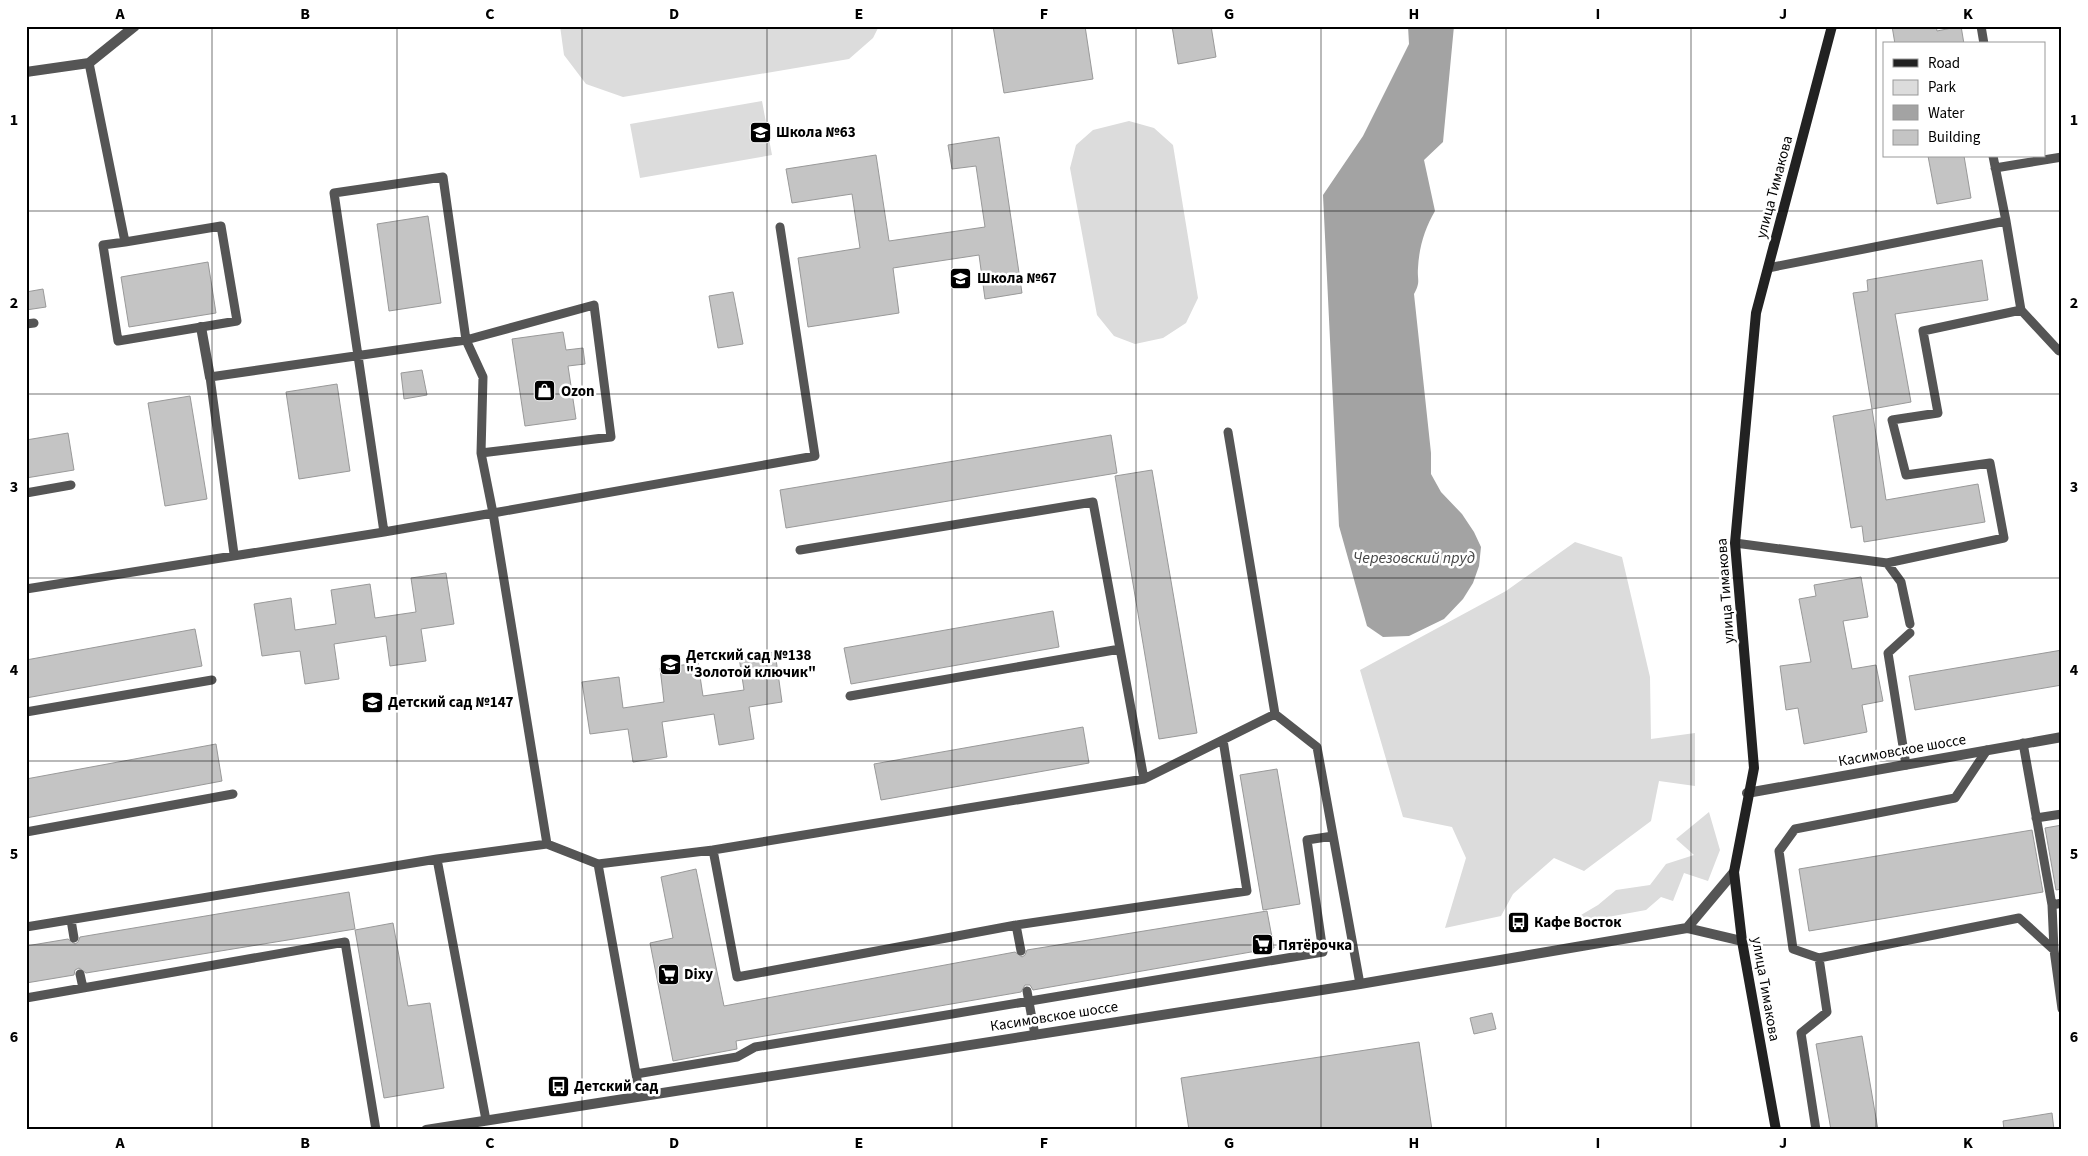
<svg xmlns="http://www.w3.org/2000/svg" width="2088" height="1156" viewBox="0 0 2088 1156" font-family="'Source Sans 3',sans-serif">
<style>
.green{fill:#dcdcdc}
.water{fill:#a3a3a3}
.building{fill:#c4c4c4;stroke:#999}
.lines{fill:none;stroke-linecap:round;stroke-linejoin:round}
.lane{stroke:#555;stroke-width:9}
.street{stroke:#555;stroke-width:10}
.secondary{stroke:#222;stroke-width:10}
.grid{fill:none;stroke:#000;stroke-width:1;stroke-opacity:0.55}
.labels{text-anchor:middle;stroke-width:5;stroke-linejoin:round;paint-order:stroke}
.poi-label{font-size:15px;font-weight:bold;fill:#000;stroke:#fff;text-anchor:start}
.street-label{font-size:15px;fill:#000;stroke:#fff}
.water-label{font-size:16px;font-style:italic;fill:#444;stroke:#fff}
.neatline{fill:none;stroke:#000;stroke-width:2}
.grid-label{font-size:16px;text-anchor:middle;font-weight:bold;fill:#000}
</style>
<rect width="100%" height="100%" fill="#fff"/>
<path class="green" d="M 560,26 L 879,26 L 873,38 L 849,59 L 623,97 L 586,84 L 564,55 Z
M 762,101 L 772,155 L 640,178 L 630,124 Z
M 1129,121 L 1154,128 L 1173,145 L 1198,298 L 1186,323 L 1163,338 L 1135,344 L 1114,336 L 1097,315 L 1070,168 L 1076,145 L 1093,130 Z
M 1575,542 L 1622,557 L 1650,677 L 1651,739 L 1695,733 L 1695,786 L 1659,781 L 1651,821 L 1584,871 L 1554,858 L 1513,894 L 1501,916 L 1445,928 L 1466,858 L 1452,827 L 1403,817 L 1360,670 L 1506,591 Z
M 1709,812 L 1720,850 L 1708,881 L 1684,873 L 1673,901 L 1661,897 L 1646,910 L 1564,925 L 1598,905 L 1616,890 L 1650,885 L 1666,864 L 1694,855 L 1676,839 Z"/>
<path class="water" d="M 1408,26 L 1454,26 L 1443,142 L 1424,160 L 1435,211 C 1425,228 1419,247 1418,268 C 1417,281 1421,281 1414,294 L 1431,453 L 1431,474 L 1441,492 L 1462,514 L 1474,532 L 1481,547 L 1479,566 L 1473,583 L 1463,599 L 1444,619 L 1409,636 L 1383,637 L 1367,626 L 1339,526 L 1323,195 L 1363,136 L 1409,44 Z"/>
<path class="building" d="M 993,26 L 1085,26 L 1093,79 L 1004,93 Z
M 1172,26 L 1211,26 L 1216,57 L 1178,64 Z
M 1892,26 L 1936,26 L 1937,31 L 1961,26 L 1964,44 L 1895,44 Z
M 999,137 L 1022,293 L 985,299 L 979,255 L 893,268 L 899,313 L 808,327 L 798,258 L 860,248 L 852,194 L 792,203 L 786,169 L 876,155 L 889,241 L 985,227 L 976,166 L 952,169 L 948,145 Z
M 1928,156 L 1964,156 L 1971,198 L 1937,204 Z
M 428,216 L 441,303 L 389,311 L 377,224 Z
M 1982,260 L 1988,300 L 1895,314 L 1911,402 L 1872,409 L 1853,293 L 1868,291 L 1867,280 Z
M 208,262 L 216,313 L 129,327 L 121,277 Z
M 43,289 L 46,307 L 26,310 L 26,292 Z
M 733,292 L 743,344 L 718,348 L 709,296 Z
M 563,332 L 566,350 L 583,348 L 585,364 L 568,366 L 576,419 L 525,426 L 512,339 Z
M 422,370 L 427,395 L 404,399 L 401,373 Z
M 337,384 L 350,471 L 299,479 L 286,392 Z
M 190,396 L 207,499 L 165,506 L 148,403 Z
M 1872,409 L 1886,500 L 1978,484 L 1985,522 L 1864,542 L 1862,526 L 1851,528 L 1833,416 Z
M 68,433 L 74,470 L 26,478 L 26,440 Z
M 1111,435 L 1117,473 L 786,528 L 780,490 Z
M 1152,470 L 1197,733 L 1159,739 L 1115,476 Z
M 446,573 L 454,624 L 421,629 L 426,661 L 390,666 L 386,636 L 334,644 L 339,679 L 305,684 L 300,651 L 262,656 L 254,604 L 291,598 L 295,630 L 336,624 L 331,590 L 370,584 L 375,618 L 416,612 L 411,578 Z
M 1861,577 L 1868,617 L 1843,621 L 1852,669 L 1876,665 L 1883,701 L 1862,705 L 1867,732 L 1804,744 L 1798,708 L 1786,710 L 1780,666 L 1811,662 L 1799,599 L 1816,596 L 1814,585 Z
M 1053,611 L 1059,647 L 851,684 L 844,648 Z
M 195,629 L 202,666 L 26,698 L 26,660 Z
M 2062,650 L 2062,685 L 1915,710 L 1909,676 Z
M 775,652 L 782,702 L 749,707 L 754,739 L 719,745 L 714,714 L 662,722 L 667,757 L 633,762 L 628,729 L 590,734 L 582,682 L 619,677 L 623,708 L 664,702 L 660,668 L 698,663 L 703,696 L 744,690 L 739,657 Z
M 1083,727 L 1089,763 L 881,800 L 874,764 Z
M 216,744 L 222,781 L 26,818 L 26,779 Z
M 1277,769 L 1300,904 L 1263,910 L 1240,775 Z
M 2062,825 L 2062,889 L 2056,890 L 2045,828 Z
M 2032,830 L 2043,892 L 1809,931 L 1799,869 Z
M 696,869 L 724,1006 L 1015,952 L 1022,957 L 1025,955 L 1027,950 L 1267,911 L 1274,948 L 1033,990 L 1030,985 L 1025,985 L 1021,992 L 736,1041 L 737,1049 L 673,1061 L 650,943 L 673,938 L 661,877 Z
M 349,892 L 355,929 L 86,973 L 79,968 L 75,970 L 74,975 L 26,983 L 26,946 L 68,939 L 75,944 L 78,942 L 80,937 Z
M 393,923 L 408,1006 L 430,1003 L 444,1088 L 384,1098 L 355,930 Z
M 1492,1013 L 1496,1029 L 1474,1034 L 1470,1018 Z
M 1862,1036 L 1878,1130 L 1831,1130 L 1816,1044 Z
M 1419,1042 L 1432,1130 L 1189,1130 L 1181,1078 Z
M 2052,1113 L 2054,1130 L 2004,1130 L 2003,1121 Z"/>
<g class="lines">
<path class="lane" d="M 1981,26 L 1984,44
M 89,63 L 125,242 L 221,226 L 237,321 L 118,341 L 103,245 L 125,242
M 1993,156 L 2006,221
M 1995,168 L 2062,157
M 1768,268 L 2006,221 L 2021,310 L 2059,351 L 2062,351
M 26,324 L 34,323
M 1228,432 L 1275,714 L 1317,747 L 1360,984
M 481,453 L 483,377 L 466,340 L 594,305 L 611,437 L 481,453 L 493,513 L 815,456 L 780,227
M 26,493 L 71,485
M 1735,543 L 1887,563 L 2004,538 L 1990,463 L 1906,475 L 1892,420 L 1938,413 L 1923,331 L 2021,310
M 800,550 L 1093,502 L 1144,779
M 234,554 L 210,377 L 466,340 L 443,177 L 334,193 L 384,532 L 493,513 L 547,844 L 598,864 L 640,1096
M 1887,563 L 1901,582 L 1910,624
M 26,589 L 384,532
M 850,696 L 1120,649
M 26,712 L 212,680
M 2023,743 L 2052,905 L 2062,903
M 1987,750 L 1955,798 L 1795,829 L 1779,851 L 1793,949 L 1819,958 L 2019,918 L 2054,950 L 2062,1009
M 1906,765 L 1888,653 L 1910,633
M 2036,818 L 2062,814
M 26,832 L 233,794
M 713,850 L 1144,779 L 1275,714
M 437,859 L 547,844
M 598,864 L 713,850 L 737,977 L 1016,925 L 1247,891 L 1223,740
M 2052,905 L 2054,950
M 71,920 L 74,938
M 1016,925 L 1021,951
M 26,927 L 437,859 L 486,1120
M 80,974 L 83,988
M 1027,991 L 1035,1035
M 26,998 L 345,942 L 376,1130
M 636,1074 L 737,1057 L 755,1047 L 1323,952 L 1307,840 L 1333,836
M 1816,1130 L 1801,1033 L 1827,1012 L 1819,958"/>
<path class="street" d="M 26,72 L 89,63 L 135,26
M 201,327 L 210,377
M 1747,793 L 2062,737
M 1687,928 L 1734,872
M 426,1130 L 1360,984 L 1687,928 L 1742,941"/>
<path class="secondary" d="M 1776,1130 L 1742,941 L 1734,872 L 1754,768 L 1735,543 L 1756,313 L 1832,26"/>
</g>
<path class="grid" d="M 212,26 L 212,1130M 397,26 L 397,1130M 582,26 L 582,1130M 767,26 L 767,1130M 952,26 L 952,1130M 1136,26 L 1136,1130M 1321,26 L 1321,1130M 1506,26 L 1506,1130M 1691,26 L 1691,1130M 1876,26 L 1876,1130M 26,211 L 2062,211M 26,394 L 2062,394M 26,578 L 2062,578M 26,761 L 2062,761M 26,945 L 2062,945"/>
<defs>
<symbol id="school-square" viewBox="-11 -11 22 22"><rect x="-9" y="-9" width="18" height="18" rx="4" fill="#000" stroke="#fff"/><path d="M0-5L7-2L0 1L-7-2ZM-4 1L0 2.5L4 1V4Q0 6-4 4Z" fill="#fff"/></symbol>
<symbol id="shop-square" viewBox="-11 -11 22 22"><rect x="-9" y="-9" width="18" height="18" rx="4" fill="#000" stroke="#fff"/><path d="M-5-2.5h2.3a2.7 3.5 0 0 1 5.4 0H5L5.5 6h-11ZM-1.5-2.5h3a1.5 2.3 0 0 0-3 0Z" fill="#fff"/></symbol>
<symbol id="bus-square" viewBox="-11 -11 22 22"><rect x="-9" y="-9" width="18" height="18" rx="4" fill="#000" stroke="#fff"/><path d="M-5-6H5V4H4V6H2V4H-2V6H-4V4H-5ZM-3.5-4V0h7V-4ZM-3.5 1.2v1.5H-2V1.2ZM2 1.2v1.5H3.5V1.2Z" fill="#fff"/></symbol>
<symbol id="supermarket-square" viewBox="-11 -11 22 22"><rect x="-9" y="-9" width="18" height="18" rx="4" fill="#000" stroke="#fff"/><path d="M-6-5.5h2.5l.6 2H6L4.5 2H-2.5L-4.4-4H-6ZM-1.5 3.2a1.3 1.3 0 1 0 .1 0ZM3 3.2a1.3 1.3 0 1 0 .1 0Z" fill="#fff"/></symbol>
</defs>
<g fill-rule="evenodd">
<use href="#school-square" x="748" y="120" width="25" height="25"/>
<use href="#school-square" x="948" y="266" width="25" height="25"/>
<use href="#shop-square" x="532" y="378" width="25" height="25"/>
<use href="#school-square" x="658" y="652" width="25" height="25"/>
<use href="#school-square" x="360" y="690" width="25" height="25"/>
<use href="#bus-square" x="1506" y="910" width="25" height="25"/>
<use href="#supermarket-square" x="1250" y="932" width="25" height="25"/>
<use href="#supermarket-square" x="656" y="962" width="25" height="25"/>
<use href="#bus-square" x="546" y="1074" width="25" height="25"/>
</g>
<g class="labels">
<g class="poi-label">
<text x="776" y="137">Школа №63</text>
<text x="977" y="283">Школа №67</text>
<text x="561" y="396">Ozon</text>
<text x="686" y="660">Детский сад №138<tspan x="686" dy="17">"Золотой ключик"</tspan></text>
<text x="388" y="707">Детский сад №147</text>
<text x="1534" y="927">Кафе Восток</text>
<text x="1278" y="950">Пятёрочка</text>
<text x="684" y="979">Dixy</text>
<text x="574" y="1091">Детский сад</text>
</g>
<g class="street-label">
<text transform="translate(1774 187) rotate(-75)" y="5">улица Тимакова</text>
<text transform="translate(1725 591) rotate(-94)" y="5">улица Тимакова</text>
<text transform="translate(1902 750) rotate(-10)" y="5">Касимовское шоссе</text>
<text transform="translate(1766 989) rotate(80)" y="5">улица Тимакова</text>
<text transform="translate(1054 1016) rotate(-9)" y="5">Касимовское шоссе</text>
</g>
<g class="water-label">
<text x="1414" y="563">Черезовский пруд</text>
</g>
</g>
<rect width="2088" height="1156" fill="none" stroke="#ffffff" stroke-width="55"/>
<rect x="1883" y="42" width="162" height="115" fill="#ffffff" stroke="#999999"/>
<rect x="1893" y="59" width="25" height="8" fill="#222222" stroke="#999999"/>
<text x="1928" y="68" font-size="15" fill="#000000">Road</text>
<rect x="1893" y="80" width="25" height="15" fill="#dcdcdc" stroke="#999999"/>
<text x="1928" y="92" font-size="15" fill="#000000">Park</text>
<rect x="1893" y="105" width="25" height="15" fill="#a3a3a3" stroke="#999999"/>
<text x="1928" y="118" font-size="15" fill="#000000">Water</text>
<rect x="1893" y="130" width="25" height="15" fill="#c4c4c4" stroke="#999999"/>
<text x="1928" y="142" font-size="15" fill="#000000">Building</text>
<rect x="28" y="28" width="2032" height="1100" class="neatline"/>
<g class="grid-label">
<text x="120" y="19">A</text>
<text x="305" y="19">B</text>
<text x="490" y="19">C</text>
<text x="674" y="19">D</text>
<text x="859" y="19">E</text>
<text x="1044" y="19">F</text>
<text x="1229" y="19">G</text>
<text x="1414" y="19">H</text>
<text x="1598" y="19">I</text>
<text x="1783" y="19">J</text>
<text x="1968" y="19">K</text>
<text x="14" y="125">1</text>
<text x="2074" y="125">1</text>
<text x="14" y="308">2</text>
<text x="2074" y="308">2</text>
<text x="14" y="492">3</text>
<text x="2074" y="492">3</text>
<text x="14" y="675">4</text>
<text x="2074" y="675">4</text>
<text x="14" y="859">5</text>
<text x="2074" y="859">5</text>
<text x="14" y="1042">6</text>
<text x="2074" y="1042">6</text>
<text x="120" y="1148">A</text>
<text x="305" y="1148">B</text>
<text x="490" y="1148">C</text>
<text x="674" y="1148">D</text>
<text x="859" y="1148">E</text>
<text x="1044" y="1148">F</text>
<text x="1229" y="1148">G</text>
<text x="1414" y="1148">H</text>
<text x="1598" y="1148">I</text>
<text x="1783" y="1148">J</text>
<text x="1968" y="1148">K</text>
</g>
</svg>
